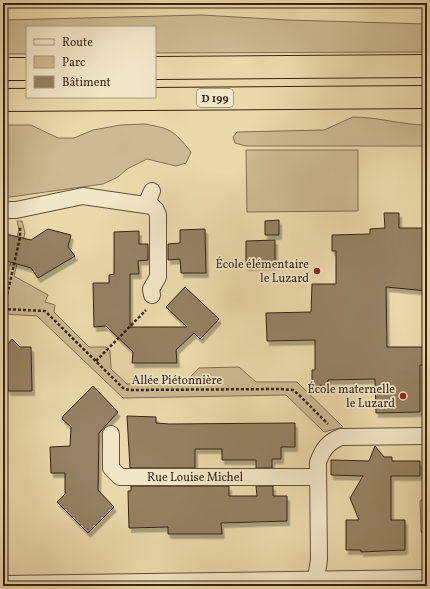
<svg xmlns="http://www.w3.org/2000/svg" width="430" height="589" viewBox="0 0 430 589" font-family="Vollkorn,serif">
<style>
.green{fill:#cdba92;stroke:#826e54}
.building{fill:#958163;stroke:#382215;filter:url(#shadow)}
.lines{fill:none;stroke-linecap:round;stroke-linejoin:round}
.minor-casing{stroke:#65503a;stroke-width:18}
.trunk-casing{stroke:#382215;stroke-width:24}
.path{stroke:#382215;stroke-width:2.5;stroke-dasharray:3 2;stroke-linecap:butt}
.minor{stroke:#f2e6c8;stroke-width:16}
.trunk{stroke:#ebd9ab;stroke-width:22}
.poi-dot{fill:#8f2418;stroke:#f2e6c8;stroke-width:1.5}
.labels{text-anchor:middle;stroke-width:3.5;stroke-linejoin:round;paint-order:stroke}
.shield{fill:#f2e6c8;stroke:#705d4b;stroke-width:1}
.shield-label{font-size:11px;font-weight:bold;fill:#382215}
.poi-label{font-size:12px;fill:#382215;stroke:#f2e6c8;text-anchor:end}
.street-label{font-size:12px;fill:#382215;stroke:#f2e6c8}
</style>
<defs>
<filter id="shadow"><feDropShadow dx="2.5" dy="4.5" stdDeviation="0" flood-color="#0004"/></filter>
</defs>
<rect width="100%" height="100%" fill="#ebd9ab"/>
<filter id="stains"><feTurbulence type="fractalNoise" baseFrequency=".005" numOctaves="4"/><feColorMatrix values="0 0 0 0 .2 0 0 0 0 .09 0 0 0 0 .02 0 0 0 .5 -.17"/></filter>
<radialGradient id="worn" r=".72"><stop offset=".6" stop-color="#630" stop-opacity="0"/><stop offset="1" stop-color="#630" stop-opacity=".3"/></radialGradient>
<path class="green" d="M 202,15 L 287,20 L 427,24 L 427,52 L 155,53 L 155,27 L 27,27 L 27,54 L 3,54 L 3,20 Z
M 353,117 C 378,117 402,125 427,125 L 427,146 L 246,146 L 235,143 L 233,137 L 237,132 L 324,130 Z
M 145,124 C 172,129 173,130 191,152 L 186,163 L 176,166 L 147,159 L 127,169 L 118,177 L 103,184 L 3,198 L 3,125 L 31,125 L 58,138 L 74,138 L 93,130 L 121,125 Z
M 246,150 L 358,150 L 358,211 L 247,212 Z
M 17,221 L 22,221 L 25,233 L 14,276 L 48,295 L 45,302 L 55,305 L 54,312 L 89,347 L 106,347 L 110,351 L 111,369 L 127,384 L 184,383 L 199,368 L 239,367 L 256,382 L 297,382 L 343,427 L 324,432 L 286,395 L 123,398 L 37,316 L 3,314 L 3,293 L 19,229 Z
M 427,492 L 427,535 L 424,535 L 421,532 L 420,501 L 426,497 Z"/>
<path class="building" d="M 384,213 L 399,213 L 399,228 L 427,228 L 427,291 L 386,287 L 387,347 L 427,347 L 427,365 L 420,365 L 420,412 L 376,413 L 375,379 L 328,380 L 327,385 L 312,386 L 312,370 L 315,370 L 315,340 L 267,341 L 266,313 L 311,312 L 312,284 L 336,284 L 336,251 L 332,251 L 332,235 L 370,234 L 370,229 L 385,228 Z
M 279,220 L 279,235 L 265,235 L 265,221 Z
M 48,229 L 71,235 L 68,247 L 75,256 L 38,278 L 31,268 L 3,260 L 3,243 L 6,234 L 31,240 Z
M 205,229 L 206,273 L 181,273 L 180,259 L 168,260 L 168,244 L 180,243 L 180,230 Z
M 139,231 L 139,244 L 148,244 L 148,260 L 138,261 L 139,274 L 130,274 L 130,327 L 187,327 L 166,307 L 185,287 L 219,319 L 200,339 L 194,333 L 176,350 L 177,363 L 132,363 L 133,352 L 106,326 L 94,327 L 93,283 L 109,283 L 109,275 L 114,274 L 114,232 Z
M 275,240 L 275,265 L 246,266 L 246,241 Z
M 12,339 L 20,347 L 31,347 L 32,391 L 8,391 L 7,377 L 3,377 L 3,349 Z
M 93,386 L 118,412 L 99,433 L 98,490 L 114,507 L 88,533 L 57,502 L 65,494 L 65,473 L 51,473 L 50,447 L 70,446 L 71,427 L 62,419 L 63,416 Z
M 127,416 L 156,417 L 156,423 L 169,424 L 295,423 L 295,447 L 281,447 L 281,459 L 272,459 L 272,468 L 256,468 L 256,460 L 222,460 L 222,449 L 195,449 L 195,468 L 130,468 Z
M 375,446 L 384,457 L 392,457 L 392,461 L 420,461 L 420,476 L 391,476 L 391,520 L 405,520 L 405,550 L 361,552 L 361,550 L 346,550 L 346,520 L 359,520 L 350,498 L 363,476 L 331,475 L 331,460 L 369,461 Z
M 131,486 L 229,486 L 229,496 L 257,496 L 256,486 L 273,486 L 273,496 L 287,496 L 287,521 L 221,523 L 222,534 L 168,534 L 168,527 L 129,528 L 128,491 L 131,491 Z"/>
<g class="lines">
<defs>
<path id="minor" d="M 146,205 L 152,191
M 3,210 L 16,210 L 83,196 L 152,206 L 156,210 L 158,215 L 158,277 L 151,289 L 152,295
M 111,434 L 111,468 L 120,477 L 317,477
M 316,578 L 319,560 L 318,462 C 323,449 328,442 341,437 L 427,436
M 3,584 L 427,578"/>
<path id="trunk" d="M 155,68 L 427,66
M 3,69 L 27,69
M 3,100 L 427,97"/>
</defs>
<use href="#minor" class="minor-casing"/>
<use href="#trunk" class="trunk-casing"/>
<path class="path" d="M 3,309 L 45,311 L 124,389 L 131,390 L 281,389 L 293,390 L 298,394 L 328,424
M 3,314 L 20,237 L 20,226
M 96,361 L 146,310"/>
<use href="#minor" class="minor"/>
<use href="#trunk" class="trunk"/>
</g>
<g class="poi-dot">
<circle cx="317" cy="271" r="4"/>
<circle cx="403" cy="396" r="4"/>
</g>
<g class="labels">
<rect class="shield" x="197" y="89" width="36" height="18" rx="3"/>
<g class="shield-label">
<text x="215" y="102">D 199</text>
</g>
<g class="poi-label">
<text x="309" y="268">École élémentaire<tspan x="309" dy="14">le Luzard</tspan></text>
<text x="395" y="393">École maternelle<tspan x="395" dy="14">le Luzard</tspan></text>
</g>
<g class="street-label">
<text x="177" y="384">Allée Piétonnière</text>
<text x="195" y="481">Rue Louise Michel</text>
</g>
</g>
<rect width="430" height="589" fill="none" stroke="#ebd9ab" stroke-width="16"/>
<rect x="4" y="4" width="422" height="581" fill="none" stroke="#382215" stroke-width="2"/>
<rect x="8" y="8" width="414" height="573" fill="none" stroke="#382215"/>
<rect x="26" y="26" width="130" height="72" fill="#f2e6c8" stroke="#a89880"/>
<rect x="34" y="39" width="20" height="6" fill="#f2e6c8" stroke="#a89880"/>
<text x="62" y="46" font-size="12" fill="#382215">Route</text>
<rect x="34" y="56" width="20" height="12" fill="#cdba92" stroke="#a89880"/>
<text x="62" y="66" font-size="12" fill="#382215">Parc</text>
<rect x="34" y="76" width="20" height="12" fill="#958163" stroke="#a89880"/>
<text x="62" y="86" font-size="12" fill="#382215">Bâtiment</text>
<rect width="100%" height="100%" filter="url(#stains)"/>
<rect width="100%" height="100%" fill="url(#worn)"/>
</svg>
